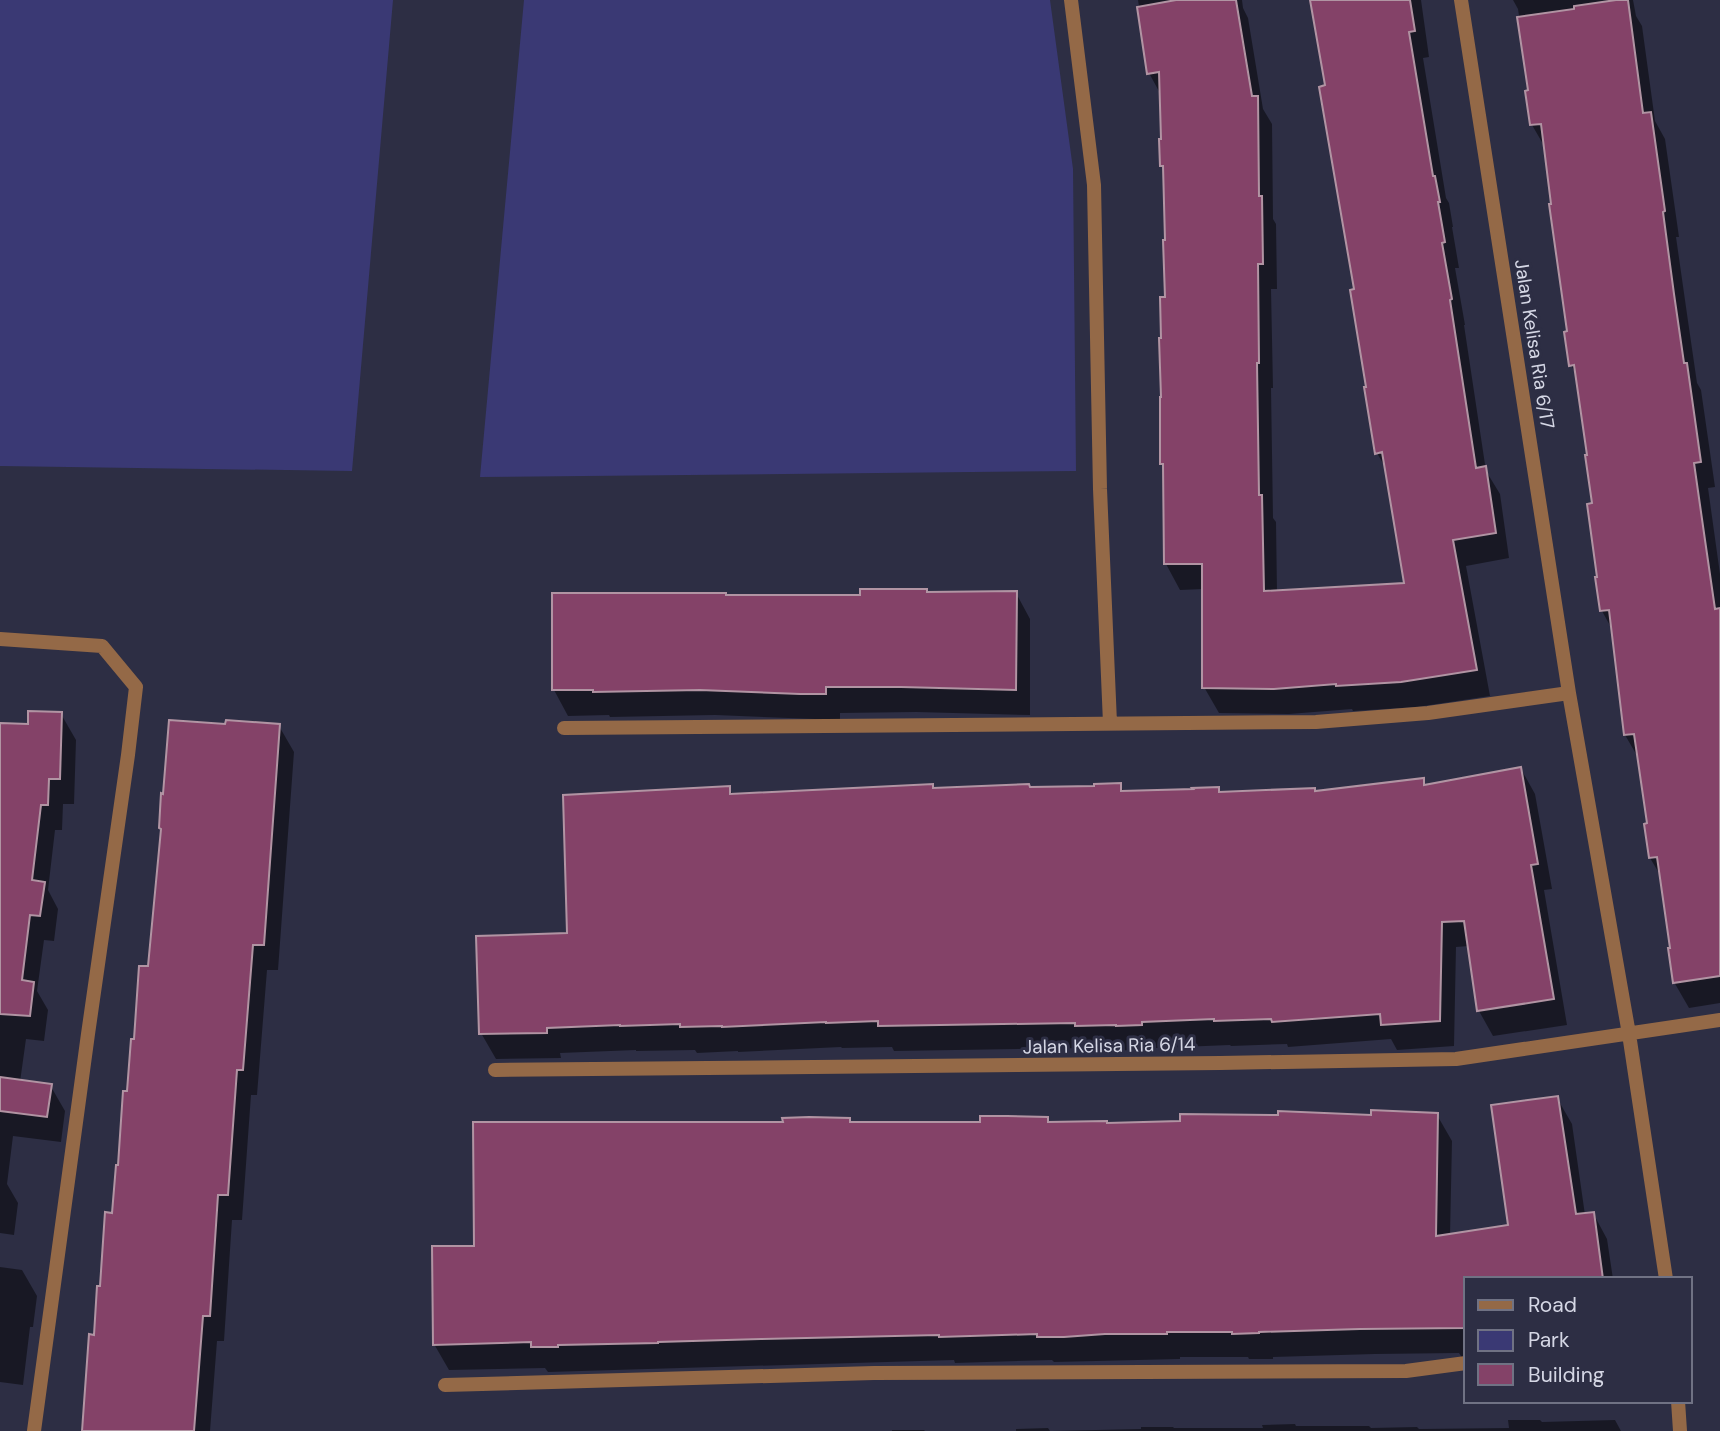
<svg xmlns="http://www.w3.org/2000/svg" width="1720" height="1431" viewBox="0 0 1720 1431" font-family="'DM Sans',sans-serif">
<style>
.green{fill:#3a3974}
.shadow{fill:#0007}
.building{fill:#844268;stroke:#b194a3;stroke-width:2}
.lines{fill:none;stroke-linecap:round;stroke-linejoin:round}
.street{stroke:#946947;stroke-width:14}
.labels{text-anchor:middle;stroke-width:6;stroke-linejoin:round;paint-order:stroke}
.street-label{font-size:19px;fill:#d5d7e5;stroke:#2d2e44}
</style>
<rect width="100%" height="100%" fill="#2d2e44"/>
<path class="green" d="M 0,0 L 393,0 L 352,471 L 0,466 Z
M 524,0 L 1050,0 L 1073,169 L 1076,471 L 480,477 Z"/>
<path class="shadow" d="M 1138,0 L 1242,0 L 1243,8 L 1248,18 L 1263,109 L 1272,124 L 1273,219 L 1276,224 L 1277,289 L 1271,289 L 1273,388 L 1271,388 L 1273,518 L 1276,522 L 1277,592 L 1406,585 L 1388,472 L 1377,453 L 1327,87 L 1312,0 L 1421,0 L 1429,57 L 1423,58 L 1446,198 L 1449,203 L 1453,227 L 1452,227 L 1459,268 L 1455,268 L 1465,325 L 1464,325 L 1486,471 L 1500,494 L 1509,558 L 1466,566 L 1490,696 L 1417,707 L 1353,711 L 1352,709 L 1289,714 L 1219,713 L 1204,687 L 1204,589 L 1180,590 L 1166,564 L 1165,470 L 1161,464 L 1161,398 L 1167,299 L 1165,171 L 1161,165 L 1161,95 L 1149,73 Z
M 1513,0 L 1633,0 L 1636,16 L 1642,26 L 1655,121 L 1665,139 L 1679,237 L 1676,237 L 1688,321 L 1697,383 L 1701,390 L 1715,487 L 1708,488 L 1720,574 L 1720,1003 L 1689,1008 L 1674,982 L 1672,949 L 1662,878 L 1650,858 L 1648,825 L 1639,759 L 1625,735 L 1613,631 L 1602,611 L 1597,578 L 1594,505 L 1589,456 L 1578,378 L 1571,365 L 1569,333 L 1546,149 L 1532,125 L 1530,92 L 1518,9 Z
M 1016,593 L 1030,619 L 1030,715 L 916,712 L 840,713 L 840,719 L 815,719 L 715,715 L 610,717 L 609,715 L 568,716 L 554,690 L 726,597 L 861,597 L 928,594 Z
M 61,714 L 76,740 L 74,804 L 63,804 L 62,830 L 55,830 L 48,890 L 58,909 L 54,941 L 44,940 L 37,991 L 48,1010 L 44,1041 L 26,1039 L 20,1082 L 50,1085 L 65,1111 L 61,1142 L 13,1136 L 7,1184 L 18,1203 L 14,1235 L 0,1233 L 0,725 L 29,726 Z
M 227,726 L 279,726 L 294,752 L 278,970 L 267,970 L 257,1095 L 251,1095 L 242,1220 L 232,1220 L 224,1341 L 217,1341 L 210,1431 L 81,1431 L 83,1410 L 86,1410 L 102,1288 L 114,1215 L 129,1093 L 150,968 Z
M 1521,769 L 1535,794 L 1552,889 L 1544,890 L 1567,1025 L 1493,1036 L 1479,1011 L 1469,946 L 1456,947 L 1454,1046 L 1397,1050 L 1391,1039 L 1288,1047 L 1287,1044 L 1231,1046 L 1230,1045 L 1156,1048 L 1156,1051 L 1132,1051 L 1131,1050 L 1091,1052 L 1089,1048 L 894,1051 L 892,1047 L 842,1048 L 841,1047 L 738,1052 L 738,1051 L 697,1053 L 695,1050 L 636,1051 L 636,1050 L 560,1053 L 561,1058 L 496,1059 L 481,1033 L 569,935 L 729,788 L 733,795 L 1030,789 L 1120,785 L 1124,792 L 1218,789 L 1221,794 L 1316,793 L 1423,780 L 1426,786 Z
M 1557,1098 L 1572,1124 L 1585,1215 L 1593,1213 L 1607,1239 L 1613,1279 L 1466,1279 L 1466,1359 L 1463,1359 L 1459,1353 L 1375,1354 L 1273,1357 L 1273,1359 L 1249,1359 L 1248,1357 L 1180,1357 L 1180,1359 L 1054,1362 L 1052,1360 L 955,1363 L 954,1360 L 548,1372 L 545,1368 L 449,1370 L 434,1344 L 475,1247 L 784,1124 L 849,1120 L 852,1124 L 982,1124 L 1047,1118 L 1050,1124 L 1106,1123 L 1437,1115 L 1452,1141 L 1450,1236 L 1510,1227 Z
M 0,1267 L 22,1270 L 37,1296 L 33,1327 L 30,1327 L 23,1385 L 0,1382 Z
M 1508,1420 L 1540,1420 L 1542,1422 L 1615,1420 L 1621,1431 L 1052,1431 L 1141,1429 L 1141,1427 L 1173,1427 L 1174,1428 L 1263,1428 L 1262,1425 L 1295,1424 L 1296,1426 L 1369,1426 L 1371,1428 L 1417,1427 L 1419,1429 L 1509,1428 Z
M 1048,1428 L 1050,1431 L 994,1431 L 1016,1431 L 1016,1429 Z
M 892,1430 L 924,1430 L 925,1431 L 892,1431 Z"/>
<path class="building" d="M 1176,0 L 1236,0 L 1252,96 L 1258,96 L 1259,196 L 1262,196 L 1263,264 L 1258,264 L 1259,363 L 1257,363 L 1259,495 L 1262,495 L 1264,591 L 1404,583 L 1382,452 L 1375,454 L 1364,387 L 1366,387 L 1350,290 L 1354,289 L 1319,87 L 1325,85 L 1310,0 L 1410,0 L 1415,31 L 1409,32 L 1433,176 L 1435,176 L 1440,202 L 1438,202 L 1445,242 L 1442,243 L 1452,299 L 1450,300 L 1476,468 L 1486,466 L 1496,533 L 1453,540 L 1477,670 L 1401,682 L 1336,686 L 1336,684 L 1274,689 L 1202,688 L 1202,564 L 1164,564 L 1163,464 L 1160,464 L 1160,397 L 1161,397 L 1159,338 L 1161,338 L 1160,297 L 1165,297 L 1163,240 L 1165,240 L 1163,166 L 1160,166 L 1159,139 L 1161,139 L 1159,72 L 1147,74 L 1137,7 Z
M 1616,0 L 1628,0 L 1643,113 L 1651,112 L 1665,211 L 1663,212 L 1674,294 L 1684,363 L 1687,363 L 1701,462 L 1694,463 L 1705,540 L 1715,609 L 1720,608 L 1720,976 L 1673,983 L 1668,948 L 1670,948 L 1657,857 L 1649,858 L 1644,824 L 1647,823 L 1634,734 L 1624,735 L 1609,610 L 1600,611 L 1595,577 L 1597,577 L 1587,504 L 1592,503 L 1585,455 L 1587,455 L 1574,365 L 1569,366 L 1564,332 L 1567,331 L 1549,204 L 1551,204 L 1541,124 L 1530,125 L 1525,91 L 1528,90 L 1517,17 L 1574,9 L 1574,6 Z
M 860,589 L 927,589 L 927,592 L 1017,591 L 1016,690 L 901,687 L 826,687 L 826,694 L 800,694 L 700,690 L 593,692 L 593,690 L 552,690 L 552,593 L 726,593 L 726,595 L 860,595 Z
M 28,711 L 62,712 L 60,779 L 49,779 L 48,805 L 41,805 L 32,880 L 45,882 L 40,916 L 30,915 L 22,980 L 34,982 L 30,1016 L 0,1014 L 0,723 L 28,724 Z
M 169,720 L 225,724 L 226,720 L 280,724 L 264,945 L 253,945 L 243,1070 L 237,1070 L 228,1195 L 218,1195 L 210,1316 L 203,1316 L 194,1431 L 82,1431 L 89,1334 L 94,1335 L 97,1286 L 100,1286 L 105,1212 L 112,1213 L 116,1165 L 118,1165 L 123,1091 L 127,1091 L 131,1039 L 134,1039 L 139,966 L 148,966 L 161,829 L 159,828 L 161,793 L 163,794 Z
M 1521,767 L 1538,864 L 1531,865 L 1554,999 L 1477,1011 L 1464,921 L 1442,922 L 1440,1021 L 1381,1025 L 1380,1014 L 1272,1022 L 1271,1019 L 1214,1021 L 1214,1019 L 1142,1022 L 1142,1025 L 1116,1026 L 1116,1025 L 1075,1026 L 1075,1023 L 878,1026 L 878,1021 L 826,1023 L 826,1022 L 722,1027 L 722,1026 L 680,1027 L 680,1024 L 620,1026 L 620,1025 L 547,1028 L 547,1033 L 479,1034 L 476,936 L 567,933 L 563,795 L 730,786 L 730,794 L 933,784 L 933,788 L 1029,784 L 1030,787 L 1094,786 L 1094,784 L 1121,783 L 1121,791 L 1193,789 L 1192,788 L 1219,787 L 1219,792 L 1315,788 L 1315,791 L 1424,778 L 1424,785 Z
M 0,1077 L 52,1084 L 47,1117 L 0,1111 Z
M 1558,1096 L 1576,1214 L 1594,1212 L 1603,1279 L 1466,1279 L 1466,1328 L 1360,1329 L 1259,1332 L 1259,1333 L 1232,1334 L 1232,1332 L 1167,1332 L 1167,1334 L 1105,1334 L 1064,1337 L 1037,1337 L 1037,1334 L 939,1337 L 939,1335 L 761,1339 L 658,1342 L 658,1343 L 558,1345 L 558,1347 L 531,1347 L 531,1342 L 433,1345 L 432,1246 L 474,1246 L 473,1122 L 783,1122 L 782,1118 L 809,1117 L 850,1118 L 850,1122 L 980,1122 L 980,1116 L 1007,1116 L 1048,1117 L 1048,1122 L 1107,1121 L 1107,1123 L 1180,1121 L 1180,1114 L 1278,1115 L 1278,1111 L 1371,1115 L 1371,1110 L 1438,1113 L 1436,1236 L 1508,1225 L 1491,1105 Z"/>
<g class="lines">
<path class="street" d="M 1071,0 L 1094,185 L 1100,489 L 1110,723
M 1461,0 L 1569,693 L 1629,1034 L 1666,1279
M 0,639 L 102,646 L 136,687 L 128,755 L 88,1034 L 34,1431
M 564,728 L 1316,722 L 1428,713 L 1569,693
M 495,1070 L 1220,1063 L 1456,1059 L 1720,1020
M 445,1385 L 874,1373 L 1406,1371 L 1466,1363
M 1678,1401 L 1680,1431"/>
</g>
<g class="labels">
<g class="street-label">
<text transform="translate(1535 344) rotate(81)" y="7">Jalan Kelisa Ria 6/17</text>
<text transform="translate(1109 1045) rotate(-1)" y="7">Jalan Kelisa Ria 6/14</text>
</g>
</g>
<rect x="1464" y="1277" width="228" height="126" fill="#2d2e44" stroke="#707284" stroke-width="2"/>
<rect x="1478" y="1300" width="35" height="10" fill="#946947" stroke="#707284" stroke-width="2"/>
<text x="1528" y="1312" font-size="21" fill="#d5d7e5">Road</text>
<rect x="1478" y="1330" width="35" height="21" fill="#3a3974" stroke="#707284" stroke-width="2"/>
<text x="1528" y="1347" font-size="21" fill="#d5d7e5">Park</text>
<rect x="1478" y="1364" width="35" height="21" fill="#844268" stroke="#707284" stroke-width="2"/>
<text x="1528" y="1382" font-size="21" fill="#d5d7e5">Building</text>
</svg>
